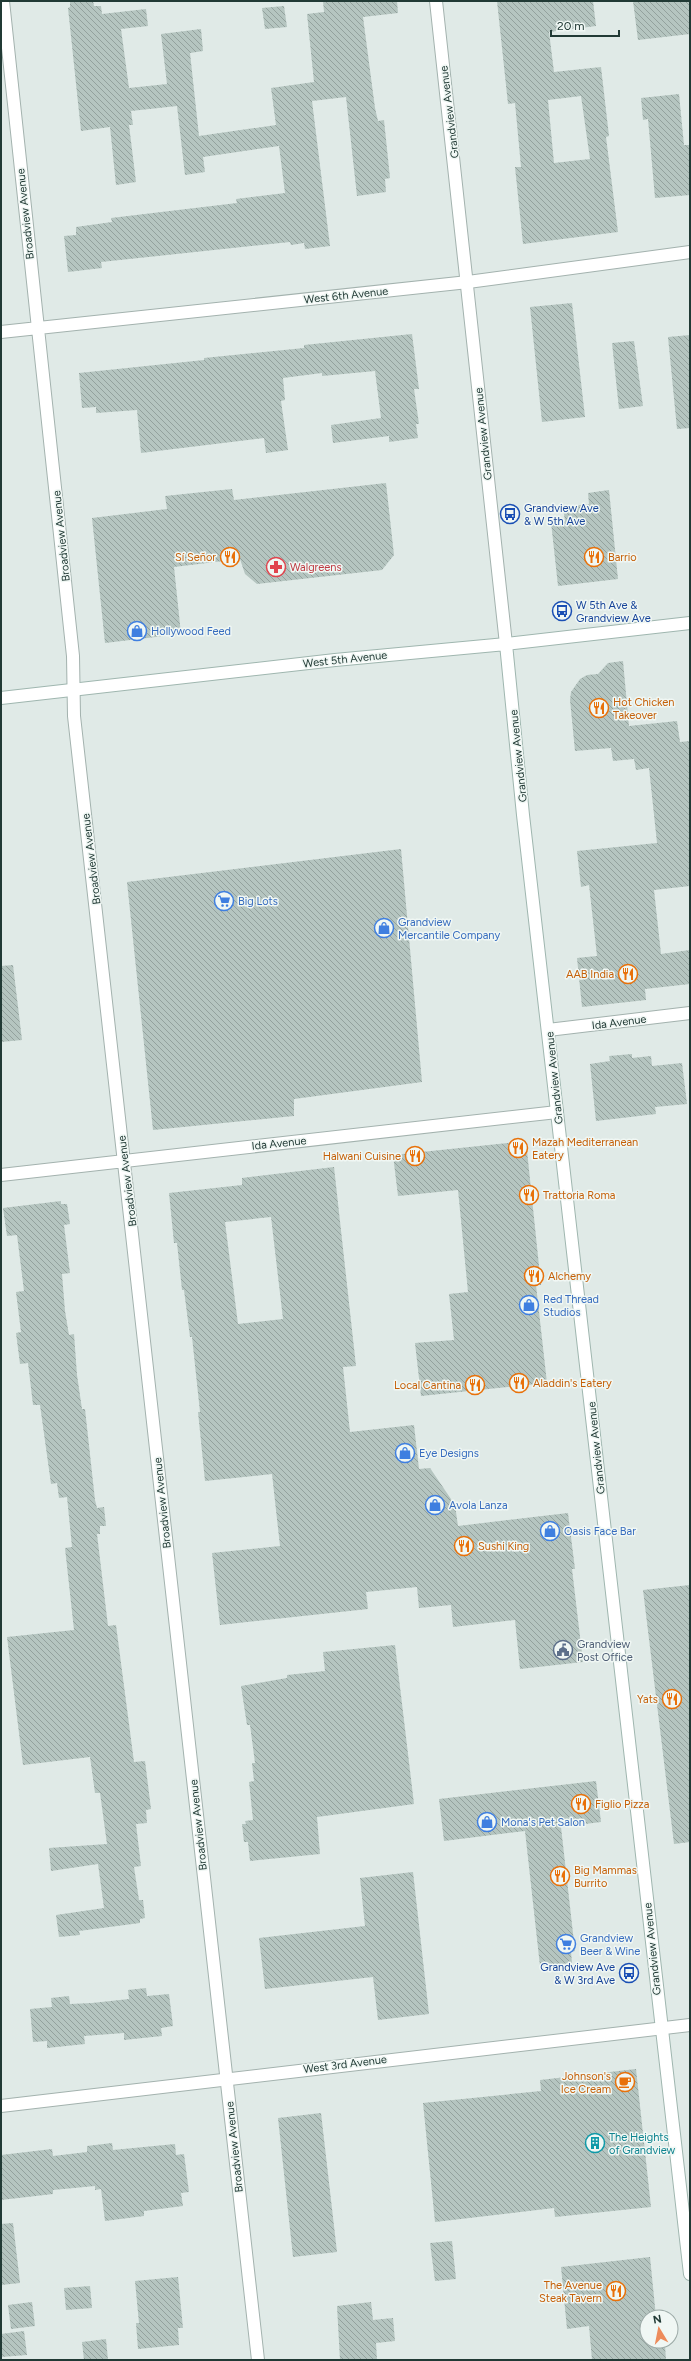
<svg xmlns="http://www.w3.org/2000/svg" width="691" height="2361" viewBox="0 0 691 2361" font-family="Figtree,sans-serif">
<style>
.building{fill:url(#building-back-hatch);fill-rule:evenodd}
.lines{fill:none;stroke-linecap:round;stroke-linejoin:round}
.minor-casing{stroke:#a3b2ae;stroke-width:14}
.tertiary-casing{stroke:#a3b2ae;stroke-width:14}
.secondary-casing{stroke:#9fb6af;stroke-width:14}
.minor{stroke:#fff;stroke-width:12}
.tertiary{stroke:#fff;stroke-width:12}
.secondary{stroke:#fff;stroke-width:12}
.labels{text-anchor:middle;stroke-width:3;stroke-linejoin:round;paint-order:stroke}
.street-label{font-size:11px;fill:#213a35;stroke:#f0f7f4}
.transit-label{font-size:11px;fill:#164399;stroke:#f0f7f4;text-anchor:start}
.food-label{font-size:11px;fill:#c56008;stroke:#f0f7f4;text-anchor:start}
.health-label{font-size:11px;fill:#be3a42;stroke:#f0f7f4;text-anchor:start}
.shop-label{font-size:11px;fill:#366cbe;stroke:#f0f7f4;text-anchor:start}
.service-label{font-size:11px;fill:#4e5e75;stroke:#f0f7f4;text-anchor:start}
.culture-label{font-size:11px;fill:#0d838f;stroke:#f0f7f4;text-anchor:start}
</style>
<defs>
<pattern id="building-back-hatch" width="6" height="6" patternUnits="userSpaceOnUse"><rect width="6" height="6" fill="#b5c5c0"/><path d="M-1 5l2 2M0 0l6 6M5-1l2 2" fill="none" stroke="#93a19d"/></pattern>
</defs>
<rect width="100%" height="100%" fill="#e0eae7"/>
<path class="building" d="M 70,1 L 93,1 L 94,6 L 101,6 L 102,14 L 146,9 L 148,26 L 121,29 L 129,88 L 167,84 L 161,34 L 201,29 L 203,51 L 190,53 L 199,136 L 276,125 L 271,88 L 314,82 L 307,14 L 324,12 L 323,1 L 397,1 L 398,13 L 363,17 L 375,108 L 378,121 L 384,120 L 390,178 L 385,179 L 386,192 L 357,196 L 346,97 L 312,101 L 330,246 L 305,249 L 304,243 L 291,245 L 290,242 L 101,262 L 102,268 L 68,272 L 64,236 L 76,235 L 76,227 L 112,222 L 111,218 L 237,203 L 236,199 L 285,193 L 279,146 L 203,157 L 205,172 L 185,175 L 177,106 L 131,111 L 133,125 L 129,125 L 136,182 L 116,185 L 110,127 L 81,131 L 68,8 L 70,7 Z
M 497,1 L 593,1 L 596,26 L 549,32 L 554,72 L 601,67 L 609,136 L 606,137 L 618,232 L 523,244 L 515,167 L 521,167 L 517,124 L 515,103 L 508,104 ZM 581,96 L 590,159 L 554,163 L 548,100 Z
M 633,1 L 690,1 L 690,34 L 638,40 Z
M 284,6 L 287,27 L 265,29 L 262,8 Z
M 679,94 L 684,145 L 690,145 L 690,195 L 655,198 L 648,119 L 643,120 L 641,98 Z
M 572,303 L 585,417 L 542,422 L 530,307 Z
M 412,334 L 419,389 L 414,389 L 419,424 L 416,424 L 418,438 L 389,442 L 389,436 L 333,443 L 331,425 L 381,418 L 375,371 L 322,376 L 322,373 L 283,378 L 285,400 L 281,401 L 288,450 L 266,453 L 264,438 L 141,453 L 137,410 L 96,413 L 96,407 L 82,408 L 79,373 L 204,360 L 204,358 L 304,348 L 304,345 Z
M 690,335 L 690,428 L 677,429 L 668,337 Z
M 634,341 L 643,406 L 619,409 L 612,343 Z
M 386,483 L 394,555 L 382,570 L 257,584 L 245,574 L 240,559 L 174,567 L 181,634 L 105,643 L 92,518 L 167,509 L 165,496 L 232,489 L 234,500 Z
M 609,490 L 618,579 L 558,586 L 551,522 L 565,521 L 563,507 L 589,504 L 588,493 Z
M 623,661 L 629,726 L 677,721 L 680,742 L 690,741 L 690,886 L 654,890 L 661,954 L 690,950 L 690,984 L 645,989 L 646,1000 L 582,1007 L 577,958 L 597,956 L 589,885 L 581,887 L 577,851 L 657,843 L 649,768 L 636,770 L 634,759 L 613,761 L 611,748 L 575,751 L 570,700 L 571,692 L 580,679 L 587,675 L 598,674 L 608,663 Z
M 401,849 L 422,1082 L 294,1099 L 294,1116 L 153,1130 L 127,882 Z
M 13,965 L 22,1040 L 1,1042 L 1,966 Z
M 632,1054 L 632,1058 L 651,1056 L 652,1066 L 682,1063 L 687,1104 L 655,1107 L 656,1114 L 596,1121 L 590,1064 L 610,1061 L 609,1056 Z
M 526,1141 L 541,1285 L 536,1285 L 547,1383 L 421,1396 L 415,1343 L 454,1340 L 449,1294 L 468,1292 L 458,1190 L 398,1196 L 393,1155 Z
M 334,1167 L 356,1366 L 343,1367 L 350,1432 L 414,1425 L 419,1469 L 430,1468 L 455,1505 L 458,1526 L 568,1513 L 575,1569 L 572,1569 L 583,1662 L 520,1669 L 515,1620 L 453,1627 L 451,1605 L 419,1608 L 417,1587 L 366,1592 L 368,1609 L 220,1625 L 212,1553 L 280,1546 L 272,1474 L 205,1481 L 198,1412 L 200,1412 L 192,1337 L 190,1337 L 184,1290 L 182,1290 L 177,1243 L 174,1243 L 169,1193 L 242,1185 L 242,1178 ZM 271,1217 L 283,1319 L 238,1324 L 225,1222 Z
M 61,1201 L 61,1204 L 67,1204 L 70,1224 L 64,1225 L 70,1273 L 62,1274 L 65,1311 L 69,1335 L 74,1334 L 77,1375 L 82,1409 L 85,1409 L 95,1500 L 97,1508 L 104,1507 L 106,1526 L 100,1526 L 100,1534 L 97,1534 L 108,1626 L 116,1625 L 134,1762 L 145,1761 L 151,1809 L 146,1810 L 147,1823 L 136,1824 L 141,1866 L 134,1867 L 139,1900 L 143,1900 L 145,1918 L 140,1919 L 140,1923 L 79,1931 L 80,1935 L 59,1937 L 56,1915 L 104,1908 L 98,1864 L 51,1871 L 49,1848 L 107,1844 L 100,1793 L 95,1793 L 90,1757 L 23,1765 L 7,1637 L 74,1630 L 65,1548 L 72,1547 L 67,1497 L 59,1498 L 57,1483 L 51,1484 L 40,1405 L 33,1405 L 28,1363 L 20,1364 L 16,1333 L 21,1332 L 16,1292 L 24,1291 L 17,1235 L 7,1236 L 3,1208 Z
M 690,1585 L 690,1842 L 674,1844 L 643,1590 Z
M 395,1645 L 414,1804 L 317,1817 L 320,1854 L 250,1861 L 248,1842 L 244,1842 L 242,1824 L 246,1824 L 245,1821 L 253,1820 L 249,1782 L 254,1781 L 252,1763 L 255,1763 L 250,1725 L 247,1725 L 241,1686 L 287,1678 L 287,1675 L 325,1671 L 323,1652 Z
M 596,1781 L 601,1822 L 561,1827 L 575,1951 L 571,1952 L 572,1963 L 540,1966 L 525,1831 L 444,1841 L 439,1799 Z
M 413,1872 L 429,2014 L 378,2020 L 373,1977 L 265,1989 L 259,1938 L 365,1926 L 360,1878 Z
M 146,1988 L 147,1996 L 169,1994 L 173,2026 L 161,2028 L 162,2036 L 124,2040 L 124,2033 L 84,2036 L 85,2044 L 47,2048 L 47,2041 L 33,2042 L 30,2009 L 52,2007 L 51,1998 L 69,1996 L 70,2004 L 92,2003 L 129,1999 L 128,1990 Z
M 636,2069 L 651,2207 L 555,2217 L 554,2208 L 435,2222 L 423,2103 L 541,2091 L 540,2080 Z
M 321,2113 L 337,2252 L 293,2257 L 278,2118 Z
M 112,2143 L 113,2150 L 175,2144 L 176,2155 L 184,2154 L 189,2192 L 181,2193 L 183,2206 L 144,2211 L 144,2216 L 105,2221 L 101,2189 L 95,2190 L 95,2186 L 53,2190 L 53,2194 L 1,2200 L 1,2155 L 52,2149 L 53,2156 L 87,2152 L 87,2146 Z
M 13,2223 L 20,2283 L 1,2285 L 1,2224 Z
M 452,2241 L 456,2279 L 435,2281 L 430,2243 Z
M 650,2257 L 656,2317 L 647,2317 L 647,2341 L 659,2341 L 665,2345 L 666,2360 L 592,2360 L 589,2326 L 567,2329 L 561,2267 Z
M 178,2277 L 183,2328 L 178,2328 L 179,2345 L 138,2349 L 136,2323 L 139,2323 L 135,2281 Z
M 90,2286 L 92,2308 L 66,2310 L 64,2288 Z
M 32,2302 L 35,2326 L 11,2329 L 8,2305 Z
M 371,2302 L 373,2320 L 393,2318 L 395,2341 L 376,2343 L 377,2360 L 340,2360 L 337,2306 Z
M 24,2331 L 27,2355 L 1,2357 L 1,2334 Z
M 106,2339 L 108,2360 L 84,2360 L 82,2342 Z"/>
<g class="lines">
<defs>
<path id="minor" d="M 3,1 L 73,656 L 74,716 L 258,2360
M 1,332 L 468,282 L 690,252
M 548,1030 L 690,1013
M 1,1175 L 557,1112"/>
<path id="tertiary" d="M 436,1 L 506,644
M 1,2106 L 690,2025"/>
<path id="secondary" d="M 506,644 L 523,815 L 690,2274
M 1,698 L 335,660 L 506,644 L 690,623"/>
</defs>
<use href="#minor" class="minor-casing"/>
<use href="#tertiary" class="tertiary-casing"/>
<use href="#secondary" class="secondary-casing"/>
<use href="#minor" class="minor"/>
<use href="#tertiary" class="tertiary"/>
<use href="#secondary" class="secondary"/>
</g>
<defs>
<symbol id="bus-ring" viewBox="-11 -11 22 22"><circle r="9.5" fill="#f0f7f4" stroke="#1a4fb4" stroke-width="1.5"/><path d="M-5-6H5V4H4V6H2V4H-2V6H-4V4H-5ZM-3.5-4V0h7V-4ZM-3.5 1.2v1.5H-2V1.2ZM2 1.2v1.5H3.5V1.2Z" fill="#1a4fb4"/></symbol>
<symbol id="restaurant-ring" viewBox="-11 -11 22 22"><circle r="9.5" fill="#f0f7f4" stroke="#e8710a" stroke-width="1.5"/><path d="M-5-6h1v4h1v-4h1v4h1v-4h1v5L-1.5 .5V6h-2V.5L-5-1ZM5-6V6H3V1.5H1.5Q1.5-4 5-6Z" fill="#e8710a"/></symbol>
<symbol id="pharmacy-ring" viewBox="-11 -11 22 22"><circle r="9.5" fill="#f0f7f4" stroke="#e0444e" stroke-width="1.5"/><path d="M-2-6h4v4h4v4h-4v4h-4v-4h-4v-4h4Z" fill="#e0444e"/></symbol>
<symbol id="shop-ring" viewBox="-11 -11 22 22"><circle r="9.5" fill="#f0f7f4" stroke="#3f7fe0" stroke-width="1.5"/><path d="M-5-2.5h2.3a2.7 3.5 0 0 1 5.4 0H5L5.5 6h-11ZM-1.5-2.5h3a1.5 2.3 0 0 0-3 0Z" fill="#3f7fe0"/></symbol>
<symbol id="supermarket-ring" viewBox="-11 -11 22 22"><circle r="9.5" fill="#f0f7f4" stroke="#3f7fe0" stroke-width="1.5"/><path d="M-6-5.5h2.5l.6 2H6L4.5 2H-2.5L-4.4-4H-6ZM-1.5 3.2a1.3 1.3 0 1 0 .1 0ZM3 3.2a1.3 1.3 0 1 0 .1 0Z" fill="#3f7fe0"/></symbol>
<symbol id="civic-ring" viewBox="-11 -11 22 22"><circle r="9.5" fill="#f0f7f4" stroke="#5c6f8a" stroke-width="1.5"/><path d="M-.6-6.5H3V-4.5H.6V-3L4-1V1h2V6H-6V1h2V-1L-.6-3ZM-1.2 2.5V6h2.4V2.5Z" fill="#5c6f8a"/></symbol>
<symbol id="cafe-ring" viewBox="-11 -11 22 22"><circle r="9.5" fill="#f0f7f4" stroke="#e8710a" stroke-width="1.5"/><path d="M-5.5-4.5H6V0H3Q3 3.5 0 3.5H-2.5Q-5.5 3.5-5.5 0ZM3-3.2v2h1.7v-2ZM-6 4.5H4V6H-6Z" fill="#e8710a"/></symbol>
<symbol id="building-ring" viewBox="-11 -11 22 22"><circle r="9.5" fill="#f0f7f4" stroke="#0f9aa8" stroke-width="1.5"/><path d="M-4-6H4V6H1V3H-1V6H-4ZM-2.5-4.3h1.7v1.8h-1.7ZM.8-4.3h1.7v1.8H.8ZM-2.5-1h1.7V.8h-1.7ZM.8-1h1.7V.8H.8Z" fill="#0f9aa8"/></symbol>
</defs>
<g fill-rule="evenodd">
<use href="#bus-ring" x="499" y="503" width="22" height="22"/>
<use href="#restaurant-ring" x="219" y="546" width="22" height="22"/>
<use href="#restaurant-ring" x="583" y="546" width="22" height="22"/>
<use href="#pharmacy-ring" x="265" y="556" width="22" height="22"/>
<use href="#bus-ring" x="551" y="600" width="22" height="22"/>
<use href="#shop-ring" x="126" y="620" width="22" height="22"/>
<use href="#restaurant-ring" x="588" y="697" width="22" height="22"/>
<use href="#supermarket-ring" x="213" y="890" width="22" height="22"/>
<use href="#shop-ring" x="373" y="917" width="22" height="22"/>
<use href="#restaurant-ring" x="617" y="963" width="22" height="22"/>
<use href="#restaurant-ring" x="507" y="1137" width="22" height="22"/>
<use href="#restaurant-ring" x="404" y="1145" width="22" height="22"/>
<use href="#restaurant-ring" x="518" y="1184" width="22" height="22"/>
<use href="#restaurant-ring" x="523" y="1265" width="22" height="22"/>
<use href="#shop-ring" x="518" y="1294" width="22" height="22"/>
<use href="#restaurant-ring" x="508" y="1372" width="22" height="22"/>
<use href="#restaurant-ring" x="464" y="1374" width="22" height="22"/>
<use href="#shop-ring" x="394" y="1442" width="22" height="22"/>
<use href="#shop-ring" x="424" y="1494" width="22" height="22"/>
<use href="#shop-ring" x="539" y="1520" width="22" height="22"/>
<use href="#restaurant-ring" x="453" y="1535" width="22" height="22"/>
<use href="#civic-ring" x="552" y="1639" width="22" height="22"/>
<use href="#restaurant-ring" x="661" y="1688" width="22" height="22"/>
<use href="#restaurant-ring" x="570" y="1793" width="22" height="22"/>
<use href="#shop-ring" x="476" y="1811" width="22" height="22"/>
<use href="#restaurant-ring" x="549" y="1865" width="22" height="22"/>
<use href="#supermarket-ring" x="555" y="1933" width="22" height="22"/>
<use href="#bus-ring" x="618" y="1962" width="22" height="22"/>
<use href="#cafe-ring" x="614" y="2071" width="22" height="22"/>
<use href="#building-ring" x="584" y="2132" width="22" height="22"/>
<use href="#restaurant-ring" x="605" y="2280" width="22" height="22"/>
</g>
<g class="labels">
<g class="street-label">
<text transform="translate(449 112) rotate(-97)" y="4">Grandview Avenue</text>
<text transform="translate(25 214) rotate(-96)" y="4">Broadview Avenue</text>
<text transform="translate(346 295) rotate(-6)" y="4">West 6th Avenue</text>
<text transform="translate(483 434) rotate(-96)" y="4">Grandview Avenue</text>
<text transform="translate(61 536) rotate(-96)" y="4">Broadview Avenue</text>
<text transform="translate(345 659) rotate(-6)" y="4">West 5th Avenue</text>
<text transform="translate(518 756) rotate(-96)" y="4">Grandview Avenue</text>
<text transform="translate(91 859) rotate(-97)" y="4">Broadview Avenue</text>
<text transform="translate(619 1022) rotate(-7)" y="4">Ida Avenue</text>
<text transform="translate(554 1078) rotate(-96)" y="4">Grandview Avenue</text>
<text transform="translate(279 1143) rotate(-6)" y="4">Ida Avenue</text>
<text transform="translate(127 1181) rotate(-97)" y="4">Broadview Avenue</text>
<text transform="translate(596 1448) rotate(-96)" y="4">Grandview Avenue</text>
<text transform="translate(162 1503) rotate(-96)" y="4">Broadview Avenue</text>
<text transform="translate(198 1825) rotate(-96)" y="4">Broadview Avenue</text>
<text transform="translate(652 1949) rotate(-96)" y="4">Grandview Avenue</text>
<text transform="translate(345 2064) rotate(-7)" y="4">West 3rd Avenue</text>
<text transform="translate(234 2147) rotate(-96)" y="4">Broadview Avenue</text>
</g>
<g class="transit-label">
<text x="524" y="512">Grandview Ave<tspan x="524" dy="13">&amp; W 5th Ave</tspan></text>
<text x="576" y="609">W 5th Ave &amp;<tspan x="576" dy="13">Grandview Ave</tspan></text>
<text x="615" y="1971" text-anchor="end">Grandview Ave<tspan x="615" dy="13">&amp; W 3rd Ave</tspan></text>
</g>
<g class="food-label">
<text x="216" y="561" text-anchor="end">Sí Señor</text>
<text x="608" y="561">Barrio</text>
<text x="613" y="706">Hot Chicken<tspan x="613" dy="13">Takeover</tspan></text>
<text x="614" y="978" text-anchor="end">AAB India</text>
<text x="532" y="1146">Mazah Mediterranean<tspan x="532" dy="13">Eatery</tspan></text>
<text x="401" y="1160" text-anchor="end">Halwani Cuisine</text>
<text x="543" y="1199">Trattoria Roma</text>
<text x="548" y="1280">Alchemy</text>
<text x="533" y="1387">Aladdin's Eatery</text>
<text x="461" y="1389" text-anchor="end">Local Cantina</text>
<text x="478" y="1550">Sushi King</text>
<text x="658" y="1703" text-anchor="end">Yats</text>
<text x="595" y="1808">Figlio Pizza</text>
<text x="574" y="1874">Big Mammas<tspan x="574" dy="13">Burrito</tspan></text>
<text x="611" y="2080" text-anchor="end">Johnson's<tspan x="611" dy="13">Ice Cream</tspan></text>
<text x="602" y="2289" text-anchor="end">The Avenue<tspan x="602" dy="13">Steak Tavern</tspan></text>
</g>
<g class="health-label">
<text x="290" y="571">Walgreens</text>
</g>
<g class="shop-label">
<text x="151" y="635">Hollywood Feed</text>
<text x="238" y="905">Big Lots</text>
<text x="398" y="926">Grandview<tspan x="398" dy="13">Mercantile Company</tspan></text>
<text x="543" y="1303">Red Thread<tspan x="543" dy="13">Studios</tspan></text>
<text x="419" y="1457">Eye Designs</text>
<text x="449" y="1509">Avola Lanza</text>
<text x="564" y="1535">Oasis Face Bar</text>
<text x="501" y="1826">Mona's Pet Salon</text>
<text x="580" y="1942">Grandview<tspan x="580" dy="13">Beer &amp; Wine</tspan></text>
</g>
<g class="service-label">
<text x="577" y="1648">Grandview<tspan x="577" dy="13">Post Office</tspan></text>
</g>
<g class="culture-label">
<text x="609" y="2141">The Heights<tspan x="609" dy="13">of Grandview</tspan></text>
</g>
</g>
<rect width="691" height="2361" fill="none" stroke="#213a35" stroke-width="4"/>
<g transform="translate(659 2329) rotate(350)"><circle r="19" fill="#f0f7f4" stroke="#9daba8"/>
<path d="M0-3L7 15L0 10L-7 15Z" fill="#ed8b5b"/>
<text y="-6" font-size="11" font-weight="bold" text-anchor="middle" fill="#213a35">N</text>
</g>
<path d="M551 30v6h68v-6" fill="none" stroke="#213a35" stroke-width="2"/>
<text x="557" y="30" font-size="12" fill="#213a35" stroke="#f0f7f4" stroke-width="3" paint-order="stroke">20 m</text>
</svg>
